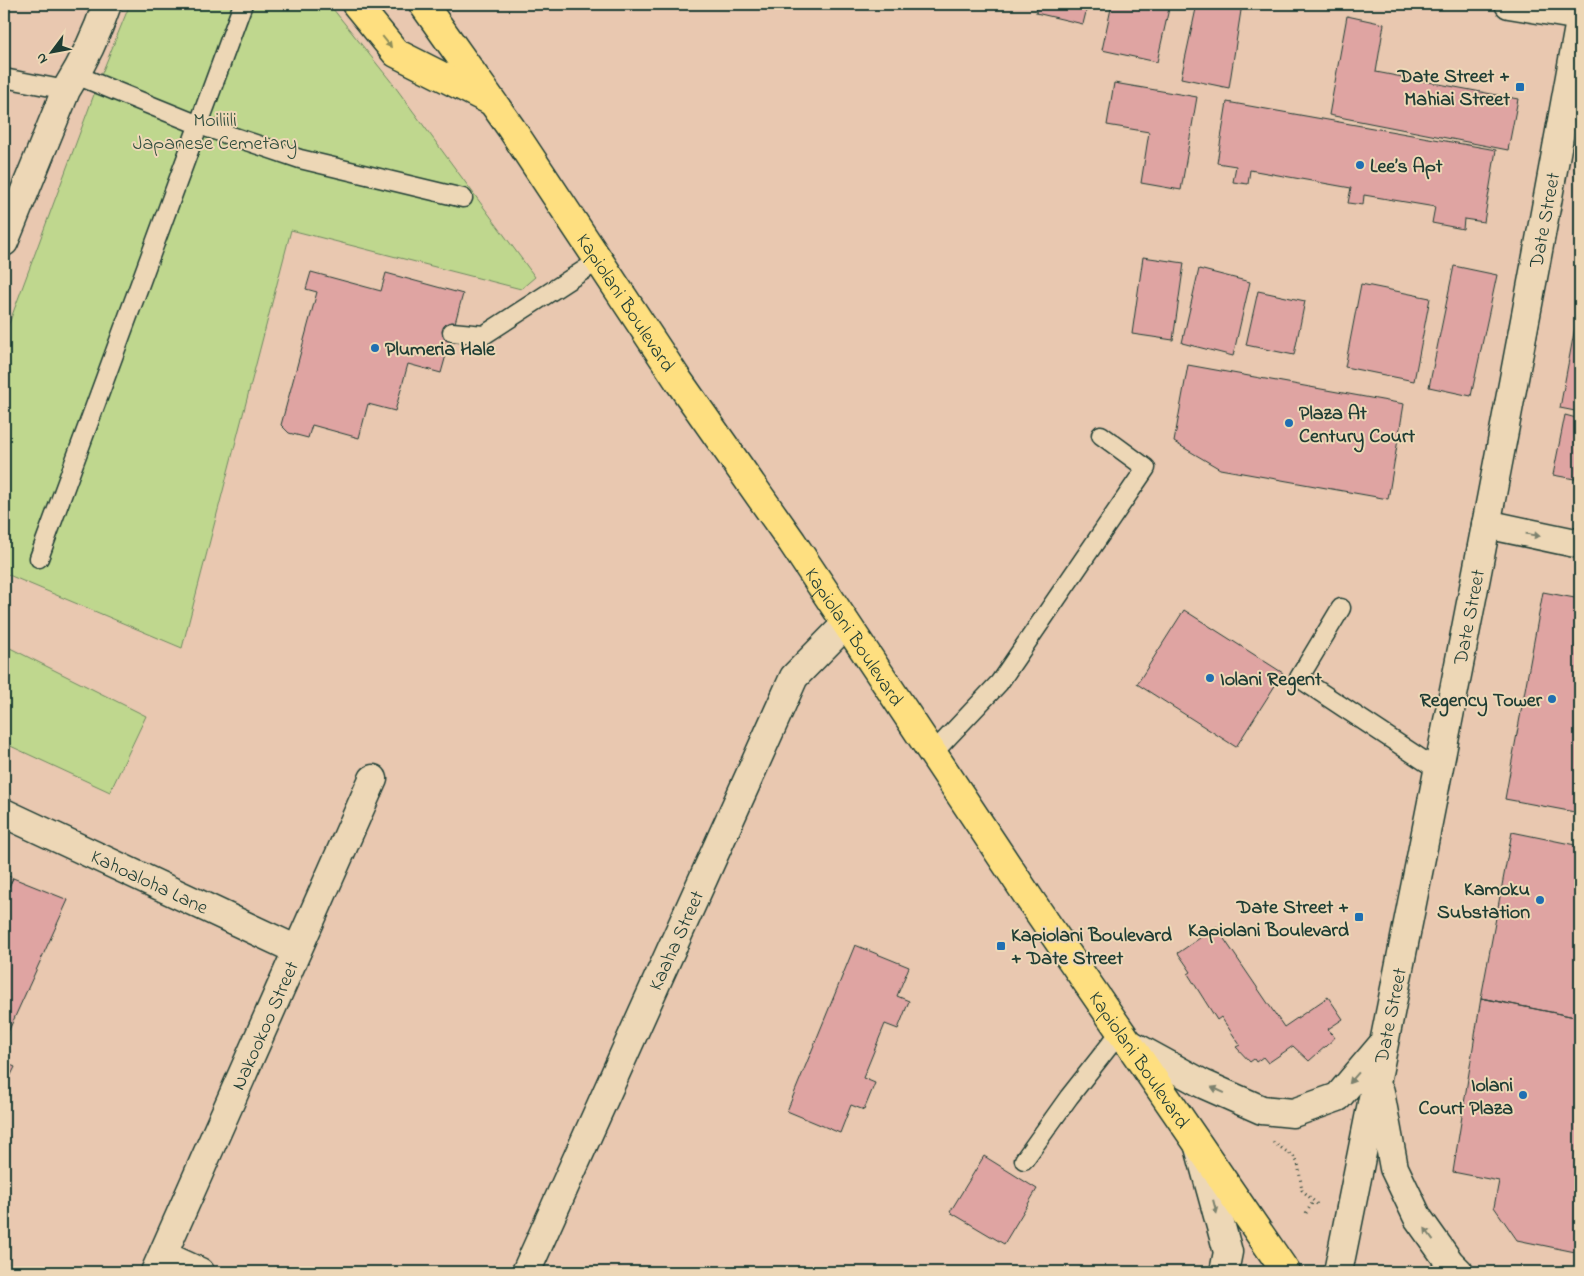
<svg xmlns="http://www.w3.org/2000/svg" width="1584" height="1276" viewBox="0 0 1584 1276" font-family="'Indie Flower',sans-serif">
<style>
.green{fill:#bfd78e;stroke:#6f8a61}
.building{fill:#dfa4a2;stroke:#1f3d34}
.lines{fill:none;stroke-linecap:round;stroke-linejoin:round}
.lane-casing{stroke:#1f3d34;stroke-width:21}
.street-casing{stroke:#1f3d34;stroke-width:31}
.secondary-casing{stroke:#1f3d34;stroke-width:31}
.primary-casing{stroke:#1f3d34;stroke-width:31}
.highway-casing{stroke:#1f3d34;stroke-width:31}
.path{stroke:#1f3d34;stroke-width:3;stroke-dasharray:1 4;stroke-linecap:butt}
.lane{stroke:#edd7b6;stroke-width:18}
.street{stroke:#edd7b6;stroke-width:28}
.secondary{stroke:#edd7b6;stroke-width:28}
.primary{stroke:#fedf80;stroke-width:28}
.highway{stroke:#fedf80;stroke-width:28}
.oneway{fill:#8e8e5a}
.oneway2{fill:#7c826e}
.poi-dot{fill:#1f6fb2;stroke:#edd7b6;stroke-width:2}
.labels{text-anchor:middle;stroke-width:4;stroke-linejoin:round;paint-order:stroke}
.poi-label{font-size:20px;font-weight:bold;fill:#1f3d34;stroke:#edd7b6;text-anchor:end}
.park-label{font-size:20px;fill:#2f4c3d;stroke:#edd7b6}
.street-label{font-size:20px;fill:#1f3d34;stroke:#edd7b6}
</style>
<rect width="100%" height="100%" fill="#e9c8b0"/>
<filter id="ink" filterUnits="userSpaceOnUse"><feTurbulence type="fractalNoise" baseFrequency=".02" numOctaves="2"/><feDisplacementMap in="SourceGraphic" scale="10" xChannelSelector="R" yChannelSelector="G"/><feConvolveMatrix kernelMatrix="1 2 1 2 8 2 1 2 1" color-interpolation-filters="sRGB"/></filter>
<g filter="url(#ink)">
<path class="green" d="M 130,4 L 329,4 L 393,84 L 535,277 L 521,289 L 291,230 L 182,648 L 4,573 L 4,337 L 102,73 Z
M 4,645 L 146,716 L 110,792 L 4,743 Z"/>
<path class="building" d="M 1038,4 L 1088,4 L 1083,24 L 1036,13 Z
M 1112,4 L 1170,4 L 1157,62 L 1102,50 Z
M 1197,4 L 1242,4 L 1229,88 L 1181,78 Z
M 1347,16 L 1384,24 L 1376,72 L 1518,99 L 1508,150 L 1329,115 Z
M 1114,83 L 1197,97 L 1181,190 L 1141,183 L 1149,132 L 1107,125 Z
M 1227,102 L 1496,150 L 1484,222 L 1464,219 L 1463,229 L 1432,223 L 1435,207 L 1364,195 L 1363,205 L 1348,203 L 1351,188 L 1250,170 L 1248,184 L 1233,182 L 1236,166 L 1217,163 Z
M 1143,257 L 1184,263 L 1173,340 L 1132,334 Z
M 1454,266 L 1497,275 L 1471,396 L 1429,387 Z
M 1199,269 L 1250,282 L 1233,356 L 1182,343 Z
M 311,272 L 381,291 L 386,273 L 463,294 L 441,373 L 408,364 L 395,411 L 368,404 L 359,438 L 312,425 L 308,438 L 289,433 L 281,425 L 317,292 L 306,289 Z
M 1361,284 L 1430,298 L 1414,381 L 1345,367 Z
M 1258,291 L 1305,301 L 1294,355 L 1246,345 Z
M 1580,300 L 1580,412 L 1560,408 Z
M 1188,365 L 1404,404 L 1388,499 L 1220,469 L 1174,442 Z
M 1565,415 L 1580,419 L 1580,480 L 1553,475 Z
M 1543,592 L 1580,599 L 1580,813 L 1505,799 Z
M 1184,610 L 1283,673 L 1236,747 L 1137,684 Z
M 1512,832 L 1580,846 L 1580,1018 L 1481,998 Z
M 4,874 L 13,878 L 4,897 Z
M 13,878 L 68,900 L 4,1041 L 4,897 Z
M 1216,927 L 1284,1027 L 1328,997 L 1343,1019 L 1328,1029 L 1335,1038 L 1309,1061 L 1293,1046 L 1268,1063 L 1263,1057 L 1256,1062 L 1254,1059 L 1250,1062 L 1236,1047 L 1240,1045 L 1221,1017 L 1217,1020 L 1188,974 L 1191,972 L 1178,953 Z
M 855,945 L 909,967 L 897,996 L 909,1001 L 898,1029 L 885,1024 L 863,1078 L 875,1083 L 864,1110 L 851,1105 L 840,1133 L 787,1111 Z
M 1481,998 L 1580,1018 L 1580,1253 L 1517,1240 L 1494,1207 L 1499,1181 L 1453,1172 Z
M 4,1062 L 15,1067 L 4,1089 Z
M 984,1156 L 1037,1189 L 1004,1244 L 950,1212 Z"/>
<g class="lines">
<defs>
<path id="lane" d="M 76,75 L 199,125 L 300,159 L 463,198
M 4,78 L 66,90
M 452,332 L 484,335 L 598,261
M 39,558 L 243,4
M 1341,608 L 1299,678 L 1438,770
M 932,754 L 999,683 L 1146,468 L 1101,435
M 1024,1160 L 1069,1097 L 1121,1031"/>
<g id="street">
<path d="M 1509,4 L 1580,16"/>
<path d="M 4,242 L 66,90 C 83,63 97,34 107,4"/>
<path d="M 1486,524 L 1580,544"/>
<path id="s1" d="M 4,813 L 297,950"/>
<path d="M 1199,1147 L 1228,1252 L 1224,1272"/>
<path d="M 163,1255 L 200,1272"/>
<path id="s2" d="M 155,1272 L 373,779"/>
<path id="s3" d="M 526,1272 L 794,677 L 846,624"/>
</g>
<g id="secondary">
<path d="M 1130,1044 L 1203,1084 L 1262,1110 L 1293,1113 L 1338,1097 L 1383,1044"/>
<path d="M 1380,1092 L 1394,1168 L 1418,1218 L 1450,1263 L 1459,1272"/>
<path id="s4" d="M 1338,1272 C 1422,856 1505,439 1580,21"/>
</g>
<g id="primary">
<path id="s5" d="M 423,4 L 511,128 L 678,380 L 792,542 L 1031,901 L 1286,1272"/>
</g>
<path id="highway" d="M 356,4 L 396,53 L 491,101"/>
</defs>
<use href="#lane" class="lane-casing"/>
<use href="#street" class="street-casing"/>
<use href="#secondary" class="secondary-casing"/>
<use href="#primary" class="primary-casing"/>
<use href="#highway" class="highway-casing"/>
<path class="path" d="M 1273,1142 L 1294,1157 L 1298,1163 L 1302,1190 L 1319,1206
M 1306,1213 L 1313,1202"/>
<use href="#lane" class="lane"/>
<use href="#street" class="street"/>
<use href="#secondary" class="secondary"/>
<use href="#primary" class="primary"/>
<use href="#highway" class="highway"/>
</g>
<defs><path id="oneway-solid" d="M-6-.8H1V-3.2L6.5 0L1 3.2V.8H-6Z" transform="scale(1.25)"/></defs>
<use class="oneway" href="#oneway-solid" transform="translate(387 42) rotate(51)"/>
<g class="oneway2">
<use href="#oneway-solid" transform="translate(1533 535) rotate(11)"/>
<use href="#oneway-solid" transform="translate(1354 1078) rotate(131)"/>
<use href="#oneway-solid" transform="translate(1218 1090) rotate(-156)"/>
<use href="#oneway-solid" transform="translate(1215 1207) rotate(75)"/>
<use href="#oneway-solid" transform="translate(1429 1234) rotate(-126)"/>
</g>
</g>
<g class="poi-dot">
<rect x="1515" y="82" width="10" height="10" rx="2.5"/>
<circle cx="1360" cy="165" r="5"/>
<circle cx="375" cy="348" r="5"/>
<circle cx="1289" cy="423" r="5"/>
<circle cx="1210" cy="678" r="5"/>
<circle cx="1552" cy="699" r="5"/>
<circle cx="1540" cy="900" r="5"/>
<rect x="1354" y="912" width="10" height="10" rx="2.5"/>
<rect x="996" y="941" width="10" height="10" rx="2.5"/>
<circle cx="1523" cy="1095" r="5"/>
</g>
<g class="labels">
<g class="poi-label">
<text x="1510" y="82">Date Street +<tspan x="1510" dy="23">Mahiai Street</tspan></text>
<text x="1370" y="172" text-anchor="start">Lee’s Apt</text>
<text x="385" y="355" text-anchor="start">Plumeria Hale</text>
<text x="1299" y="419" text-anchor="start">Plaza At<tspan x="1299" dy="23">Century Court</tspan></text>
<text x="1220" y="685" text-anchor="start">Iolani Regent</text>
<text x="1542" y="706">Regency Tower</text>
<text x="1530" y="895">Kamoku<tspan x="1530" dy="23">Substation</tspan></text>
<text x="1349" y="913">Date Street +<tspan x="1349" dy="23">Kapiolani Boulevard</tspan></text>
<text x="1011" y="941" text-anchor="start">Kapiolani Boulevard<tspan x="1011" dy="23">+ Date Street</tspan></text>
<text x="1513" y="1091">Iolani<tspan x="1513" dy="23">Court Plaza</tspan></text>
</g>
<g class="park-label">
<text x="215" y="126">Moiliili<tspan x="215" dy="23">Japanese Cemetary</tspan></text>
</g>
<g class="street-label">
<text dy="7" stroke="none"><textPath href="#s4" startOffset="1072">Date Street</textPath></text>
<text dy="7" stroke="none"><textPath href="#s5" startOffset="361">Kapiolani Boulevard</textPath></text>
<text dy="7" stroke="none"><textPath href="#s4" startOffset="668">Date Street</textPath></text>
<text dy="7" stroke="none"><textPath href="#s5" startOffset="766">Kapiolani Boulevard</textPath></text>
<text dy="7" stroke="none"><textPath href="#s1" startOffset="161">Kahoaloha Lane</textPath></text>
<text dy="7" stroke="none"><textPath href="#s3" startOffset="364">Kaaha Street</textPath></text>
<text dy="7" stroke="none"><textPath href="#s4" startOffset="262">Date Street</textPath></text>
<text dy="7" stroke="none"><textPath href="#s2" startOffset="270">Nakookoo Street</textPath></text>
<text dy="7" stroke="none"><textPath href="#s5" startOffset="1276">Kapiolani Boulevard</textPath></text>
</g>
</g>
<rect width="1584" height="1276" fill="none" stroke="#edd7b6" stroke-width="20"/>
<rect x="10" y="10" width="1564" height="1256" fill="none" stroke="#1f3d34" stroke-width="2" filter="url(#ink)"/>
<g transform="translate(52 52) rotate(238)" stroke="#edd7b6" stroke-width="4" paint-order="stroke">
<path d="M0-4L9 19L0 12L-9 19Z" fill="#1f3d34"/>
<text y="-8" font-size="14" font-weight="bold" text-anchor="middle" fill="#1f3d34">N</text>
</g>
</svg>
